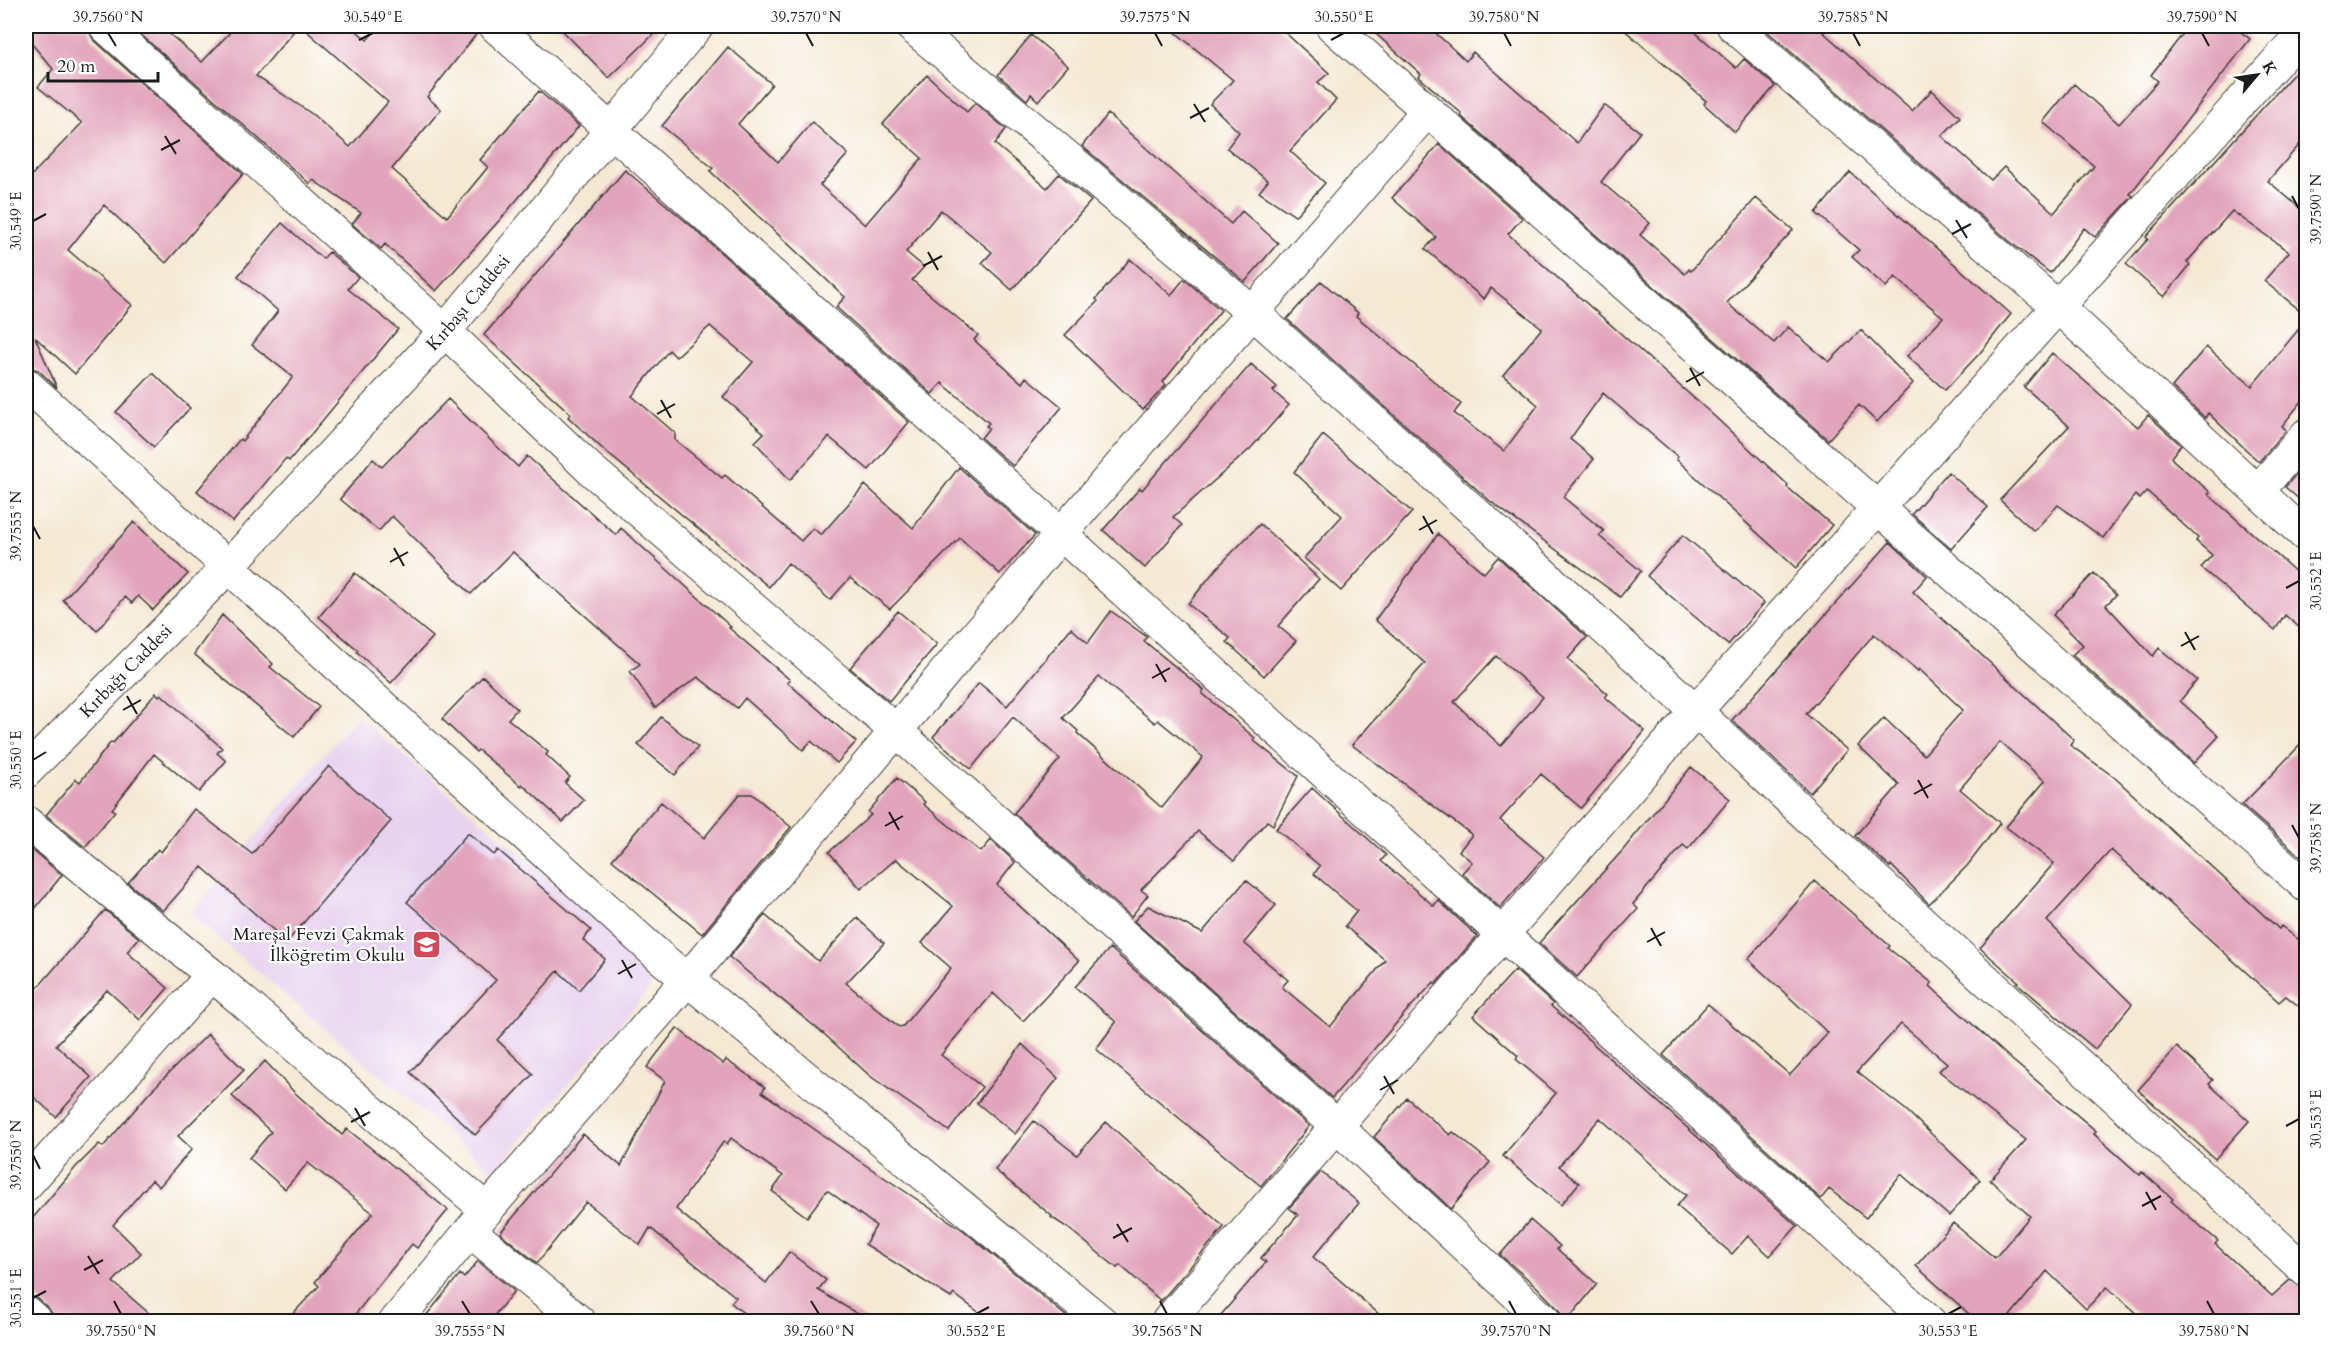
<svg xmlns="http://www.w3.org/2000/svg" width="2332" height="1347" viewBox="0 0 2332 1347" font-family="Cardo,serif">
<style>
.built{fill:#e7d2ef}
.building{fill:#e2a4bc;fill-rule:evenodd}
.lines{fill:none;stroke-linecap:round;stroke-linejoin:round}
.street-casing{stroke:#3d3b38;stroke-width:34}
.street{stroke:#fff;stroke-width:32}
.ticks{fill:none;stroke:#1c1c1c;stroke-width:2}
.labels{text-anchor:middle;stroke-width:4.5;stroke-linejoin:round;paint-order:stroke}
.street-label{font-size:18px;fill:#1c1c1c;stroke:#fff}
.poi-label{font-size:18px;fill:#1c1c1c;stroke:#fff;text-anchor:end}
.neatline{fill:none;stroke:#1c1c1c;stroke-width:2}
.ticks-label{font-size:15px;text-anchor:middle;fill:#1c1c1c}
</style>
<rect width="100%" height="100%" fill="#fff"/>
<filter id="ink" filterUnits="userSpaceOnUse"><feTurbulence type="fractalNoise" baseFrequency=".0167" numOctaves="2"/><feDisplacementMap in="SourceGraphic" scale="12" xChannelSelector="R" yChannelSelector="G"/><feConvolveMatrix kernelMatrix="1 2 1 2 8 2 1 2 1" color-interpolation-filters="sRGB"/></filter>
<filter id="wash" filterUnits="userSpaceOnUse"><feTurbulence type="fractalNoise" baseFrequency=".008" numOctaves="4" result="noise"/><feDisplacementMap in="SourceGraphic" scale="24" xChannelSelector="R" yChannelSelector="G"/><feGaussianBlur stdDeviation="1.35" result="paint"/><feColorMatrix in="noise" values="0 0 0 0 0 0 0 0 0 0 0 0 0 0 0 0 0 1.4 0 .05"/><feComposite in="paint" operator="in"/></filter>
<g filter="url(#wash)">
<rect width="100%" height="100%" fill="#f5e9d4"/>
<path class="built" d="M 357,716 L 662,974 L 494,1172 L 190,914 Z"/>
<g id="blocks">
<path class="building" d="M 26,26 L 87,26 L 93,39 L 243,174 L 166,263 L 104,205 L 68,250 L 132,305 L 75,374 L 35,337 L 57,388 L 38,370 L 26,367 L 26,181 L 82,123 L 38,87 L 53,69 L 26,37 Z
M 131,26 L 160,26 L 202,62 L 236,26 L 298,26 L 256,76 L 312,114 L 350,147 L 388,102 L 301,26 L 351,26 L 367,40 L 379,26 L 477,26 L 478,32 L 427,97 L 441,109 L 392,169 L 447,217 L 488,167 L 480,160 L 539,91 L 579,126 L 505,214 L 436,291 L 385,244 L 381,249 L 352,224 L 361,213 L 313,180 L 310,184 Z
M 558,26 L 662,26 L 609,78 Z
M 1168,26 L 1278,26 L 1329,73 L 1318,82 L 1336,100 L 1290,151 L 1325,183 L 1295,216 L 1259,192 L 1268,181 L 1227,148 L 1239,132 L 1210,104 L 1233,80 Z
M 1367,26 L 1428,26 L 1466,61 L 1473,52 L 1577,143 L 1604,105 L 1640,132 L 1601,182 L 1650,223 L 1640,235 L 1685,274 L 1689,269 L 1691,271 L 1756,198 L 1793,230 L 1727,303 L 1774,343 L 1788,327 L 1829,362 L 1861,330 L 1913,383 L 1877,422 L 1859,405 L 1828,440 L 1462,117 L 1461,113 L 1419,77 L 1421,74 Z
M 1620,26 L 1688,26 L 1736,68 L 1744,59 L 1775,86 L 1735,132 L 1704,104 L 1706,101 Z
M 1761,26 L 1829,26 L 1823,32 L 1912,111 L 1932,90 L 1960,117 L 1942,136 L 1991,180 L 2004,167 L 2054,213 L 2094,166 L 2043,122 L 2074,84 L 2119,124 L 2158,81 L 2151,75 L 2189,26 L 2233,26 L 2250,39 L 2130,194 L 2133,196 L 2095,237 L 2084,228 L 2050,273 L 2014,245 Z
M 1031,35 L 1068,66 L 1038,101 L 1031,94 L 1027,100 L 998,75 Z
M 728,47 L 772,84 L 738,124 L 778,162 L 812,122 L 848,154 L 820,185 L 865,225 L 922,158 L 883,124 L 927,75 L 967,112 L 975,103 L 1006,129 L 995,144 L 1047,188 L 1059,174 L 1091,201 L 1012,290 L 982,263 L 992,252 L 941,210 L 906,252 L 924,267 L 912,280 L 978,335 L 974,340 L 1022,383 L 1026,377 L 1062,407 L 1013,466 L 981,438 L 989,428 L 986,426 L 989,423 L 942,383 L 932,394 L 836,307 L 845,297 L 710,171 L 713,168 L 662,126 Z
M 2307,59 L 2307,136 L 2268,181 L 2307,214 L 2307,316 L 2264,281 L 2289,252 L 2232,211 L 2187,262 L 2190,265 L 2164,297 L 2126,264 L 2148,239 L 2146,237 Z
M 1108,114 L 1231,224 L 1242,211 L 1278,243 L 1245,282 L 1082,146 Z
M 1439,144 L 1522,218 L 1508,234 L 1713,415 L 1788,485 L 1787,487 L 1832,525 L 1796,568 L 1676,459 L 1678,457 L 1603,393 L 1570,439 L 1594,459 L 1563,497 L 1604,531 L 1599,536 L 1641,571 L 1620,597 L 1490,501 L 1287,319 L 1321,281 L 1358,313 L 1356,316 L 1461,404 L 1454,413 L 1504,451 L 1538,405 L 1503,375 L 1542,328 L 1491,288 L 1484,299 L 1425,249 L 1436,237 L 1392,198 Z
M 625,170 L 690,225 L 909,422 L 869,470 L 829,437 L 790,480 L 755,442 L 764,433 L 723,397 L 753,362 L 710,326 L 676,357 L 669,350 L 632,396 L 675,433 L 675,440 L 722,478 L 725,475 L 801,541 L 813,528 L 821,535 L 865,485 L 913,528 L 959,467 L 1035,535 L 1000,574 L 960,538 L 890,609 L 850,578 L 830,600 L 788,563 L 769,587 L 606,452 L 568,417 L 571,414 L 484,335 Z
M 1850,172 L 2011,314 L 1980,353 L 1945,390 L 1907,356 L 1943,317 L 1895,277 L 1886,287 L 1852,257 L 1859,250 L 1816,213 Z
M 282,223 L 323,259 L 329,252 L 358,277 L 348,289 L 398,329 L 289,461 L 286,458 L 233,522 L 197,491 L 240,439 L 242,441 L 293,377 L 252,345 L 278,311 L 238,276 Z
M 1130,259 L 1171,295 L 1184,279 L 1221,310 L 1163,382 L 1166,385 L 1143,410 L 1065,335 L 1098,301 L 1096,299 Z
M 2307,319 L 2307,395 L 2282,426 L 2286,430 L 2259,462 L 2208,413 L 2205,418 L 2172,387 L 2206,347 L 2252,386 Z
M 2052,353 L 2138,427 L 2148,415 L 2181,445 L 2171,457 L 2173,460 L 2210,492 L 2208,494 L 2307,582 L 2307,634 L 2285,615 L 2275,630 L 2201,568 L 2212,555 L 2196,541 L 2198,538 L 2147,491 L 2140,499 L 2135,495 L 2103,538 L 2058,505 L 2034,531 L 2000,500 L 2069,426 L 2024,387 Z
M 1251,364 L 1277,387 L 1273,391 L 1289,405 L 1250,449 L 1173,517 L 1182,525 L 1145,568 L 1103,530 L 1140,488 L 1142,490 Z
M 153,373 L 190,408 L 154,447 L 116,412 Z
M 448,399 L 518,467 L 527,456 L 616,535 L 621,528 L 731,627 L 729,628 L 790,680 L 787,682 L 856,742 L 837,763 L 811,741 L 803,750 L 745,698 L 737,708 L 698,677 L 655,708 L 630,671 L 640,664 L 513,552 L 471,594 L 392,516 L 379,531 L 340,499 L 373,459 L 382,467 Z
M 1323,435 L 1412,512 L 1341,591 L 1304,558 L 1342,516 L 1294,472 Z
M 2307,462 L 2307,506 L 2285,487 Z
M 1948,472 L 1988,507 L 1951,549 L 1912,514 Z
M 134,522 L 188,574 L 153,610 L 138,596 L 132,603 L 125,597 L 97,631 L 63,600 Z
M 1260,524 L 1319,579 L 1278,626 L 1296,641 L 1264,676 L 1227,642 L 1230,638 L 1188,604 L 1216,569 Z
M 1438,534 L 1484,573 L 1498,557 L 1587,637 L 1568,659 L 1608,694 L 1605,697 L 1645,731 L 1581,808 L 1541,774 L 1500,820 L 1544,857 L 1500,908 L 1462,873 L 1472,862 L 1459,851 L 1472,835 L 1352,745 L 1425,663 L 1375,620 ZM 1496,656 L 1543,697 L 1501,746 L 1454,702 Z
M 1683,535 L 1764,603 L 1728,645 L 1647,576 Z
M 1890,542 L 1927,576 L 1913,592 L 2074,740 L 2070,745 L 2114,777 L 2279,929 L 2281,926 L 2307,946 L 2307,1013 L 2286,996 L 2279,1002 L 2111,850 L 2047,921 L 2132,1004 L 2095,1049 L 2017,983 L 2019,982 L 1980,948 L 2054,863 L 2006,827 L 2045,781 L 2000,742 L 1960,789 L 2000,823 L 1967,866 L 1929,904 L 1891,865 L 1890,867 L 1855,836 L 1899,785 L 1858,746 L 1884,718 L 1924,755 L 1963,710 L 1919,669 L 1918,671 L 1874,634 L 1806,714 L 1847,750 L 1810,793 L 1732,720 Z
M 355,573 L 433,637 L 391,683 L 357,652 L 358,650 L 319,617 Z
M 2094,573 L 2116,595 L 2106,605 L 2153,656 L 2159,648 L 2197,680 L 2180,701 L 2219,736 L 2194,763 L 2072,655 L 2083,645 L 2053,615 Z
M 898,611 L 937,644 L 889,701 L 850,668 Z
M 1111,611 L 1147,637 L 1144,641 L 1204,690 L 1202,693 L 1255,738 L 1253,740 L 1298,776 L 1273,825 L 1267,821 L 1234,861 L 1198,831 L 1141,890 L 1148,895 L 1131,917 L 1014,813 L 1060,759 L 1013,717 L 971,769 L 933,737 L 979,683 L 1007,706 L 1071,628 L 1088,643 ZM 1099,677 L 1155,723 L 1158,720 L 1203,757 L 1162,808 L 1077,733 L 1078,731 L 1063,718 Z
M 222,615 L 273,664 L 270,667 L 319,707 L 294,737 L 194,654 Z
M 483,676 L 517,709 L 508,719 L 548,752 L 546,755 L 570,777 L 565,783 L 584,800 L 563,822 L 522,784 L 521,786 L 478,750 L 476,752 L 442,719 Z
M 156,693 L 159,696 L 161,694 L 222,748 L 217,753 L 226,761 L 199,792 L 154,754 L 112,809 L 115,811 L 85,847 L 46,815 L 76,779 L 80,782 L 111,742 L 113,743 Z
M 661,717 L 698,747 L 675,775 L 638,745 Z
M 2307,738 L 2307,862 L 2242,805 Z
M 329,766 L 391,821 L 287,942 L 202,867 L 163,911 L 128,883 L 158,849 L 161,852 L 194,809 L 252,854 Z
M 1691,767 L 1730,799 L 1688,849 L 1683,845 L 1633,904 L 1638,909 L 1577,977 L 1539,943 L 1623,850 Z
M 897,778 L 925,802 L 923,804 L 981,852 L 991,840 L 1015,862 L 997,885 L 1079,961 L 1023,1021 L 993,993 L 941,1055 L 982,1087 L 949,1131 L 870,1076 L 824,1034 L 729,957 L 765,915 L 818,961 L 857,918 L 884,943 L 846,983 L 899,1027 L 903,1026 L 951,968 L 922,943 L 953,906 L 896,859 L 861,889 L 829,852 L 871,815 L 868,812 Z
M 1312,788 L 1386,855 L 1381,861 L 1434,906 L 1438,900 L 1477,936 L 1436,984 L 1434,982 L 1405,1013 L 1332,1098 L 1134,921 L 1148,906 L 1202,933 L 1246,880 L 1276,905 L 1244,943 L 1288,980 L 1282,987 L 1330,1027 L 1385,960 L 1345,926 L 1357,911 L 1314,874 L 1320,866 L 1276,829 Z
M 740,794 L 752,794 L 791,827 L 702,934 L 612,860 L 661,802 L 704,838 Z
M 468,833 L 494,855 L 498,850 L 591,930 L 583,940 L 605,959 L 579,990 L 558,971 L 497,1040 L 533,1074 L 475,1135 L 410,1072 L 496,980 L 407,902 Z
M 26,845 L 62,875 L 26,920 Z
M 1815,881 L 1890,946 L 1888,948 L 1932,983 L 1930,986 L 2012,1060 L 2096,1131 L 2094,1134 L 2140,1175 L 2142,1172 L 2173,1199 L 2171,1201 L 2218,1241 L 2215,1244 L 2272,1296 L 2290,1280 L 2307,1288 L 2307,1322 L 2147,1322 L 2107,1287 L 2086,1309 L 2047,1271 L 2005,1322 L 1978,1322 L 1916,1266 L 1953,1223 L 1995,1258 L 2030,1216 L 1990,1180 L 2026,1140 L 1939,1071 L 1947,1063 L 1901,1024 L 1857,1072 L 1906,1110 L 1980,1180 L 1949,1216 L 1901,1174 L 1866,1218 L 1829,1189 L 1821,1199 L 1663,1055 L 1708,1004 L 1790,1075 L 1828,1033 L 1748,959 Z
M 105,910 L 139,938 L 127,952 L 168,988 L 140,1020 L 107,990 L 56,1045 L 91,1077 L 56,1117 L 26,1090 L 26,1001 Z
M 1110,948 L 1309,1126 L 1261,1186 L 1096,1049 L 1116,1022 L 1075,987 Z
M 1515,970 L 1553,1004 L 1551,1006 L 1797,1226 L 1770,1256 L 1748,1236 L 1732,1254 L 1677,1206 L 1686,1195 L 1600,1118 L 1559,1166 L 1579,1183 L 1561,1205 L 1503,1156 L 1556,1093 L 1516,1059 L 1518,1056 L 1473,1016 Z
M 677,1028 L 723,1064 L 726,1060 L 765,1087 L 762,1092 L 858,1160 L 963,1230 L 1073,1322 L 992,1322 L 954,1294 L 951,1298 L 865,1244 L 876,1226 L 827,1190 L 807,1217 L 772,1191 L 783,1176 L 731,1138 L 727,1144 L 724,1141 L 676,1209 L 766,1283 L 789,1252 L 826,1280 L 818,1290 L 871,1322 L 755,1322 L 731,1303 L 736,1297 L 650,1228 L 640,1245 L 586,1202 L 537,1263 L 500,1233 L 583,1134 L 621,1166 L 665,1081 L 647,1067 Z
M 208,1034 L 244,1070 L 178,1136 L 192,1149 L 159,1187 L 152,1180 L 113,1225 L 141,1253 L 113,1282 L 159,1322 L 57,1322 L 49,1309 L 38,1299 L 26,1294 L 26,1226 L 76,1167 L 99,1144 L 103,1147 L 149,1093 Z
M 1022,1044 L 1058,1078 L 1015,1134 L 977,1103 Z
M 2177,1047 L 2213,1080 L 2209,1084 L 2249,1121 L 2215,1159 L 2138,1090 Z
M 265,1061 L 294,1092 L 342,1135 L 347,1129 L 448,1210 L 417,1248 L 412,1244 L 349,1322 L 285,1322 L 319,1286 L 315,1282 L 373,1213 L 308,1163 L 285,1189 L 249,1158 L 271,1132 L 232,1096 Z
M 1407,1098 L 1450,1135 L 1453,1132 L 1490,1162 L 1451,1209 L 1374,1137 Z
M 1034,1121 L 1077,1155 L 1106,1122 L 1224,1227 L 1161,1301 L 1120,1265 L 1117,1268 L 1068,1228 L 1051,1217 L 1052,1216 L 995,1170 Z
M 1321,1172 L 1359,1203 L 1313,1257 L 1388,1322 L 1215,1322 L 1266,1262 L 1261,1258 L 1298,1215 L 1289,1208 Z
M 1530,1220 L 1560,1246 L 1557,1249 L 1597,1284 L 1566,1322 L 1558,1309 L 1536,1286 L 1500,1255 Z
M 478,1261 L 514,1291 L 489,1322 L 421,1322 L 460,1274 L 464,1278 Z"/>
</g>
</g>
<g filter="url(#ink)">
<use href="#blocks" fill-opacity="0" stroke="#3d3b38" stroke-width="1.5"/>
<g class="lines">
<defs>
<g id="street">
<path d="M 105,26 L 445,331 L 589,468 L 895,730 L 1335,1125 L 1546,1322"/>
<path d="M 495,26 L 1061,534 L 1930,1322"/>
<path d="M 911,26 L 1252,312 L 1696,711 L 1829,837 L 2306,1271"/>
<path d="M 1332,26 L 2306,886"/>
<path d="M 1733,26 L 2058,307 L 2306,536"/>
<path d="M 26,384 L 660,957 L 1102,1322"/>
<path d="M 2258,491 L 2306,435"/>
<path id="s1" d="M 26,772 L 227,568 L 445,331 L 697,26"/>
<path d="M 26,822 L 212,975 L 487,1210"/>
<path d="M 26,1185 L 212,975"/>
<path d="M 470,1231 L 580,1322"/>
<path d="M 26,1312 L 37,1322"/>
<path d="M 395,1322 L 487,1210 L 687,980 L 1061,534 L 1427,111"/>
<path d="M 1167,1322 L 1696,711 L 2306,29"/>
</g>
</defs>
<use href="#street" class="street-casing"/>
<use href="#street" class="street"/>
</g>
</g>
<path class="ticks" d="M 108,33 L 116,46M 806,33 L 813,46M 1155,33 L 1162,46M 1504,33 L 1511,46M 1853,33 L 1860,46M 2202,33 L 2209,46M 359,40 L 373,33M 1331,40 L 1344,33M 1194,104 L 1205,122M 1190,118 L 1209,108M 165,136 L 176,154M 161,150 L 180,140M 2292,196 L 2299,209M 1956,220 L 1967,238M 33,221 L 46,214M 1952,234 L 1971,224M 928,252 L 938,270M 923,266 L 942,256M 1690,368 L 1700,386M 1686,382 L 1704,372M 661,400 L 671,418M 657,414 L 675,404M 1423,516 L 1433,534M 33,526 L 40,539M 1419,530 L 1437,520M 394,548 L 404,566M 390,562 L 408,552M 2286,588 L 2299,581M 2185,632 L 2195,650M 2181,646 L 2199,636M 1156,664 L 1166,682M 1152,678 L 1170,668M 127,696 L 137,714M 123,710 L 141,700M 33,760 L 46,752M 1918,780 L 1928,798M 1914,794 L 1932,784M 889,812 L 899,830M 2292,825 L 2299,838M 885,826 L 903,816M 1651,928 L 1661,946M 1647,942 L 1665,932M 622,960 L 632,978M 618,974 L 636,964M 1384,1076 L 1394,1094M 1380,1090 L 1398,1080M 355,1108 L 365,1126M 351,1122 L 370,1112M 2286,1126 L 2299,1119M 33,1155 L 40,1169M 2146,1192 L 2156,1210M 2142,1206 L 2161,1196M 1117,1224 L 1128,1242M 1113,1238 L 1132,1228M 88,1256 L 99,1274M 84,1270 L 103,1260M 33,1298 L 46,1291M 114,1301 L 121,1314M 462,1301 L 470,1314M 811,1301 L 819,1314M 1160,1301 L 1167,1314M 1509,1301 L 1516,1314M 2207,1301 L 2214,1314M 976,1314 L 989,1307M 1948,1314 L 1961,1307"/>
<defs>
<symbol id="school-square" viewBox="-11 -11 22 22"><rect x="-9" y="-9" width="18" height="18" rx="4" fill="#d1495b" stroke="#fff"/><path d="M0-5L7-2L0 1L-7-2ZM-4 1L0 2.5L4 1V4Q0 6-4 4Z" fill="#fff"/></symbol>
</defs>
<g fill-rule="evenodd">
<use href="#school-square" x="410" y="928" width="33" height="33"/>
</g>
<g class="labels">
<g class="street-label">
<text dy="6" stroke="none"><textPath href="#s1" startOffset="645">Kırbaşı Caddesi</textPath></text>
<text dy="6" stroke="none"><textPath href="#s1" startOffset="142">Kırbağı Caddesi</textPath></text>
</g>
<g class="poi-label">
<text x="405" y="940">Mareşal Fevzi Çakmak<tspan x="405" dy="21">İlköğretim Okulu</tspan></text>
</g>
</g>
<rect width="2332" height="1347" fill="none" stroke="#fff" stroke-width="66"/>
<g transform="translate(2257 75) rotate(61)" stroke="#ffffff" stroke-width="4.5" paint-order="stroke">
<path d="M0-4.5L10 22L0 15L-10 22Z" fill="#1c1c1c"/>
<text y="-9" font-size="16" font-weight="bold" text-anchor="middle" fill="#1c1c1c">K</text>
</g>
<path d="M48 72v9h110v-9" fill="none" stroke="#1c1c1c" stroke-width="3"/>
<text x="57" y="72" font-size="18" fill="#1c1c1c" stroke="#ffffff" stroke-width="4.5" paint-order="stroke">20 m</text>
<rect x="33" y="33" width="2266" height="1281" class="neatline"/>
<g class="ticks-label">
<text x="108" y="22">39.7560°N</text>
<text x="373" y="22">30.549°E</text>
<text x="806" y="22">39.7570°N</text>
<text x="1155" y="22">39.7575°N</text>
<text x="1344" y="22">30.550°E</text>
<text x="1504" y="22">39.7580°N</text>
<text x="1853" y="22">39.7585°N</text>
<text x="2202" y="22">39.7590°N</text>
<text transform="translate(2316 209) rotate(-90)" y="5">39.7590°N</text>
<text transform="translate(16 221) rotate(-90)" y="5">30.549°E</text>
<text transform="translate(16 526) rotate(-90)" y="5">39.7555°N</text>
<text transform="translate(2316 581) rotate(-90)" y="5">30.552°E</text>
<text transform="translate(16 760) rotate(-90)" y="5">30.550°E</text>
<text transform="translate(2316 838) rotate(-90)" y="5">39.7585°N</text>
<text transform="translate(2316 1119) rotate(-90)" y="5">30.553°E</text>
<text transform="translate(16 1155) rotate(-90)" y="5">39.7550°N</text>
<text transform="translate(16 1298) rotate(-90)" y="5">30.551°E</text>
<text x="121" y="1336">39.7550°N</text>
<text x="470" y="1336">39.7555°N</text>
<text x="819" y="1336">39.7560°N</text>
<text x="976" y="1336">30.552°E</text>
<text x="1167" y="1336">39.7565°N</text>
<text x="1516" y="1336">39.7570°N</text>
<text x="1948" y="1336">30.553°E</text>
<text x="2214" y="1336">39.7580°N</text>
</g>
</svg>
